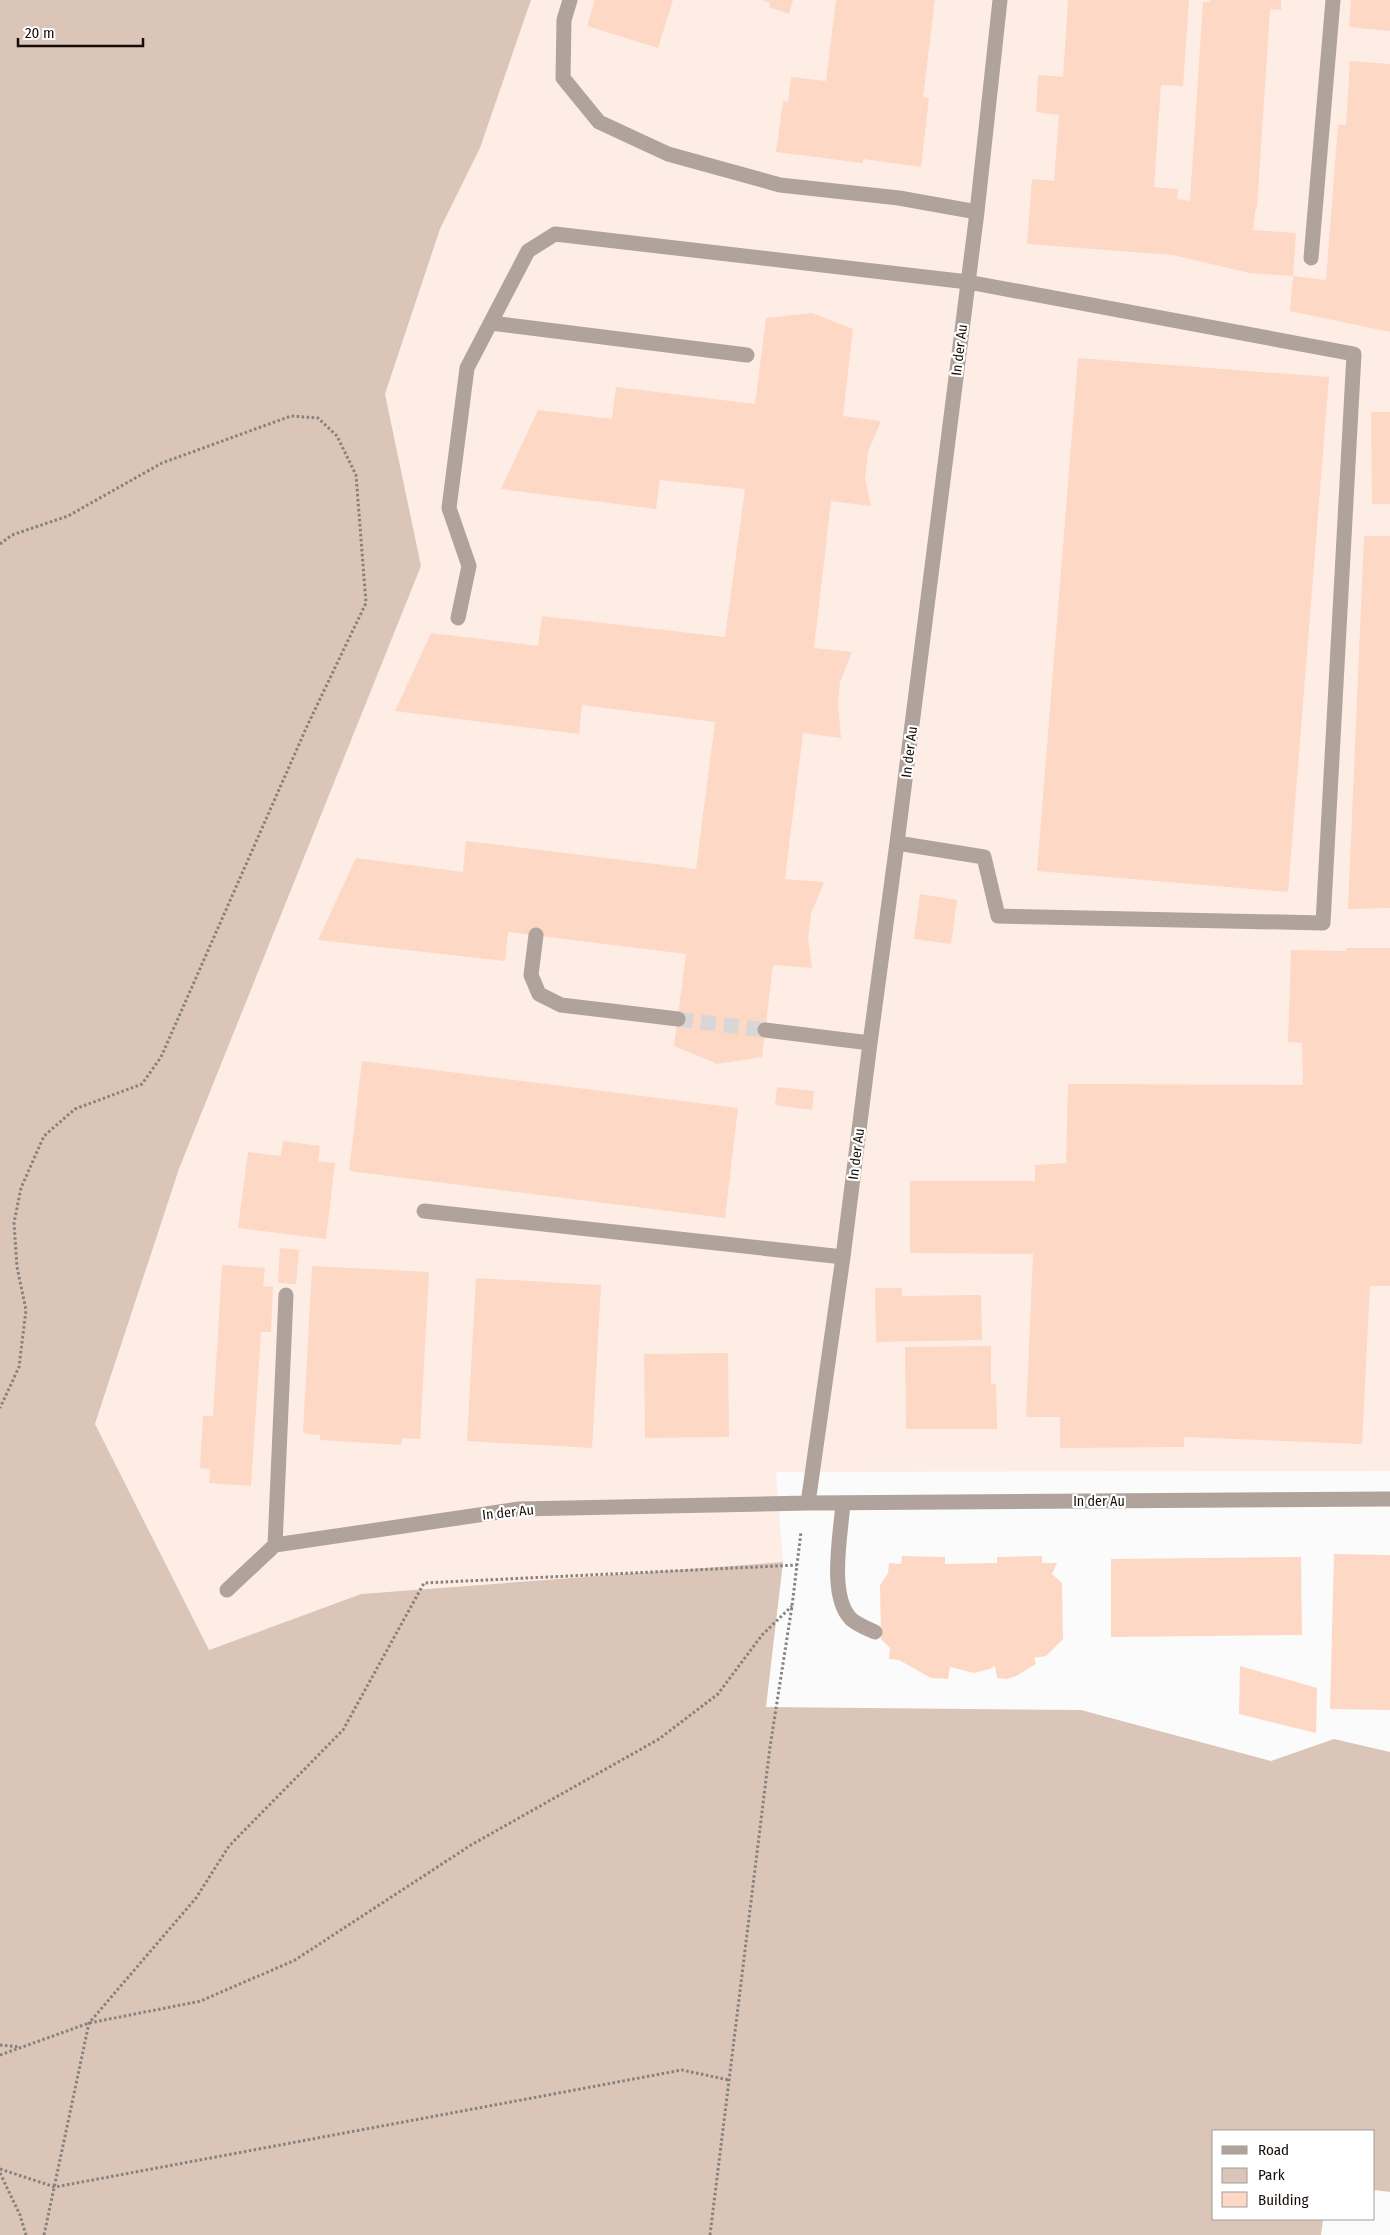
<svg xmlns="http://www.w3.org/2000/svg" width="1390" height="2235" viewBox="0 0 1390 2235" font-family="'Fira Sans Condensed',sans-serif">
<style>
.built{fill:#feede5}
.green{fill:#dbc5b9}
.building{fill:#fdd8c5}
.lines{fill:none;stroke-linecap:round;stroke-linejoin:round}
.minor-tunnel{stroke:#d9d7d6;stroke-width:15;stroke-dasharray:15 8;stroke-linecap:butt}
.path{stroke:#86807e;stroke-width:3;stroke-dasharray:2.5 2.5;stroke-linecap:butt}
.minor{stroke:#b0a39b;stroke-width:15}
.labels{text-anchor:middle;stroke-width:4.5;stroke-linejoin:round;paint-order:stroke}
.street-label{font-size:14px;fill:#170c07;stroke:#fff}
</style>
<rect width="100%" height="100%" fill="#fbfbfb"/>
<path class="built" d="M 531,0 L 1390,0 L 1390,1471 L 776,1472 L 783,1562 L 361,1594 L 209,1650 L 95,1425 L 179,1169 L 421,566 L 385,394 L 440,229 L 480,148 Z"/>
<path class="green" d="M 0,0 L 531,0 L 480,148 L 440,229 L 385,394 L 421,566 L 179,1169 L 95,1424 L 209,1650 L 361,1594 L 783,1562 L 766,1707 L 1081,1710 L 1271,1761 L 1334,1739 L 1390,1752 L 1390,2192 L 1374,2190 L 1374,2131 L 1214,2131 L 1214,2219 L 1323,2219 L 1321,2235 L 0,2235 Z"/>
<path class="building" d="M 595,0 L 673,0 L 658,48 L 587,26 Z
M 762,0 L 793,0 L 789,14 L 769,7 L 770,3 Z
M 836,0 L 935,0 L 923,97 L 929,98 L 921,167 L 863,159 L 863,163 L 776,152 L 783,101 L 788,102 L 791,77 L 826,81 Z
M 1068,0 L 1189,0 L 1183,86 L 1161,85 L 1154,187 L 1178,189 L 1177,199 L 1190,201 L 1203,2 L 1210,2 L 1211,0 L 1281,0 L 1281,10 L 1270,9 L 1257,208 L 1256,207 L 1253,230 L 1296,233 L 1293,276 L 1250,273 L 1173,255 L 1027,244 L 1032,179 L 1054,181 L 1059,115 L 1036,112 L 1038,75 L 1063,77 Z
M 1351,0 L 1390,0 L 1390,31 L 1349,27 Z
M 1350,61 L 1390,64 L 1390,332 L 1290,311 L 1293,276 L 1326,280 L 1338,125 L 1346,125 Z
M 812,313 L 853,329 L 843,416 L 881,421 L 868,452 L 865,479 L 871,506 L 831,501 L 814,648 L 852,652 L 840,682 L 838,704 L 841,738 L 803,733 L 785,879 L 824,882 L 811,914 L 808,938 L 812,968 L 773,965 L 762,1057 L 717,1064 L 674,1046 L 686,954 L 508,932 L 505,961 L 318,940 L 356,858 L 463,872 L 466,841 L 696,869 L 715,722 L 582,705 L 579,734 L 395,711 L 431,633 L 538,646 L 542,616 L 725,637 L 745,489 L 660,480 L 656,509 L 501,489 L 538,410 L 612,419 L 616,387 L 755,404 L 766,318 Z
M 1078,358 L 1329,377 L 1288,892 L 1037,871 Z
M 1371,412 L 1390,412 L 1390,504 L 1372,504 Z
M 1364,536 L 1390,536 L 1390,908 L 1348,909 Z
M 920,894 L 957,900 L 951,944 L 914,939 Z
M 1346,948 L 1390,948 L 1390,1286 L 1370,1286 L 1362,1444 L 1184,1437 L 1184,1447 L 1060,1448 L 1060,1417 L 1026,1417 L 1033,1254 L 910,1253 L 910,1181 L 1035,1181 L 1035,1165 L 1066,1163 L 1068,1084 L 1303,1085 L 1302,1043 L 1288,1042 L 1291,950 L 1346,951 Z
M 362,1061 L 738,1108 L 725,1218 L 349,1171 Z
M 777,1087 L 814,1091 L 812,1110 L 775,1105 Z
M 283,1141 L 320,1146 L 318,1161 L 335,1163 L 326,1239 L 238,1228 L 248,1152 L 281,1156 Z
M 280,1248 L 299,1250 L 296,1284 L 278,1283 Z
M 222,1265 L 265,1268 L 263,1286 L 273,1287 L 271,1332 L 261,1332 L 251,1486 L 209,1483 L 210,1469 L 200,1468 L 203,1416 L 213,1416 Z
M 312,1266 L 429,1272 L 420,1439 L 402,1438 L 401,1445 L 320,1440 L 320,1435 L 303,1433 Z
M 476,1278 L 601,1285 L 592,1448 L 467,1441 Z
M 875,1288 L 902,1288 L 902,1296 L 981,1295 L 982,1340 L 876,1342 Z
M 991,1346 L 991,1384 L 996,1384 L 997,1429 L 906,1429 L 905,1347 Z
M 728,1353 L 729,1437 L 645,1438 L 644,1354 Z
M 1334,1554 L 1390,1555 L 1390,1710 L 1330,1709 Z
M 902,1556 L 945,1557 L 945,1564 L 997,1563 L 997,1557 L 1042,1556 L 1042,1563 L 1057,1563 L 1052,1574 L 1062,1583 L 1063,1639 L 1046,1656 L 1034,1658 L 1036,1664 L 1016,1676 L 1007,1679 L 997,1678 L 995,1666 L 990,1669 L 974,1673 L 950,1667 L 948,1679 L 931,1678 L 899,1660 L 889,1659 L 890,1648 L 881,1639 L 880,1585 L 888,1573 L 889,1563 L 901,1564 Z
M 1301,1557 L 1302,1635 L 1111,1637 L 1111,1559 Z
M 1240,1666 L 1317,1688 L 1316,1733 L 1239,1714 Z"/>
<g class="lines">
<path class="minor-tunnel" d="M 678,1019 L 765,1030"/>
<path class="path" d="M 0,544 L 12,535 L 68,516 L 162,463 L 291,416 L 318,418 L 337,436 L 356,475 L 366,603 L 308,724 L 161,1057 L 142,1084 L 75,1109 L 44,1136 L 21,1188 L 14,1223 L 17,1267 L 26,1310 L 19,1367 L 0,1408
M 0,2045 L 19,2047
M 0,2055 L 89,2023 L 201,2001 L 295,1960 L 471,1845 L 659,1739 L 718,1694 L 762,1635 L 792,1606
M 0,2169 L 55,2187 L 682,2070 L 729,2080
M 0,2173 L 20,2215 L 26,2235
M 44,2235 L 89,2023 L 196,1898 L 229,1846 L 343,1730 L 424,1583 L 797,1565
M 710,2235 L 770,1747 L 792,1606 L 801,1532"/>
<path class="minor" d="M 570,0 L 564,20 L 563,78 L 599,122 L 668,154 L 780,185 L 899,198 L 977,212
M 1000,0 L 977,212 L 897,843 L 870,1043 L 843,1257 L 808,1503 L 1390,1499
M 1311,258 L 1333,0
M 491,323 L 747,355
M 458,618 L 469,566 L 449,508 L 467,368 L 528,251 L 555,234 L 968,282 L 1354,354 L 1323,923 L 998,916 L 984,857 L 897,843
M 536,935 L 531,975 L 539,994 L 561,1005 L 678,1019
M 765,1030 L 870,1043
M 424,1211 L 843,1257
M 843,1503 C 841,1533 828,1596 851,1619 C 858,1625 866,1628 875,1632
M 275,1545 L 286,1295
M 227,1590 L 275,1545 L 519,1509 L 808,1503"/>
</g>
<g class="labels">
<g class="street-label">
<text transform="translate(959 350) rotate(-83)" y="5">In der Au</text>
<text transform="translate(909 752) rotate(-83)" y="5">In der Au</text>
<text transform="translate(856 1154) rotate(-83)" y="5">In der Au</text>
<text x="1099" y="1506">In der Au</text>
<text transform="translate(508 1512) rotate(-6)" y="5">In der Au</text>
</g>
</g>
<rect x="1212" y="2130" width="162" height="90" fill="#ffffff" stroke="#a29e9c"/>
<rect x="1222" y="2146" width="25" height="8" fill="#b0a39b" stroke="#a29e9c"/>
<text x="1258" y="2155" font-size="15" fill="#170c07">Road</text>
<rect x="1222" y="2168" width="25" height="15" fill="#dbc5b9" stroke="#a29e9c"/>
<text x="1258" y="2180" font-size="15" fill="#170c07">Park</text>
<rect x="1222" y="2192" width="25" height="15" fill="#fdd8c5" stroke="#a29e9c"/>
<text x="1258" y="2205" font-size="15" fill="#170c07">Building</text>
<path d="M18 38v8h125v-8" fill="none" stroke="#170c07" stroke-width="2.5"/>
<text x="25" y="38" font-size="15" fill="#170c07" stroke="#ffffff" stroke-width="4" paint-order="stroke">20 m</text>
</svg>
